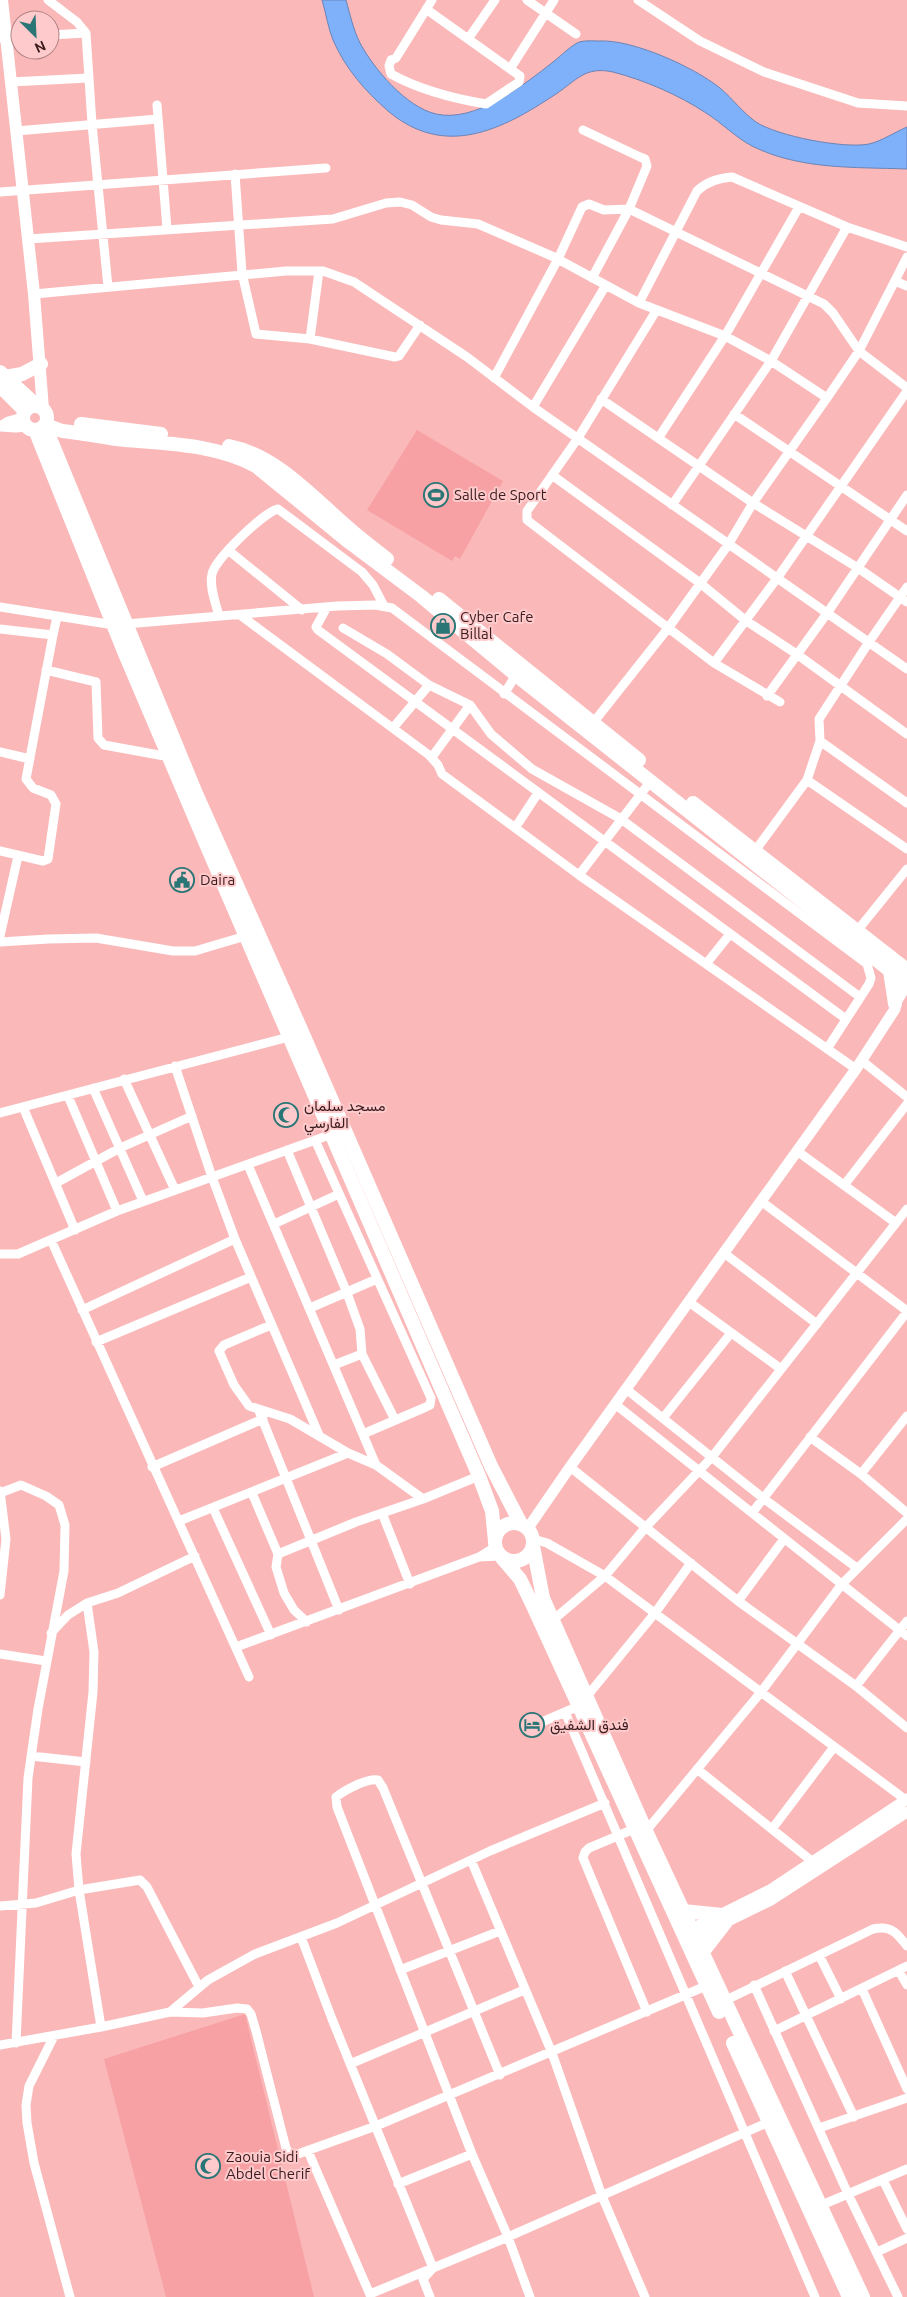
<svg xmlns="http://www.w3.org/2000/svg" width="907" height="2297" viewBox="0 0 907 2297" font-family="Ubuntu,Vazirmatn,sans-serif">
<style>
.green{fill:#f7a1a4}
.water{fill:#7eb1f9;stroke:#6a84b7}
.lines{fill:none;stroke-linecap:round;stroke-linejoin:round}
.minor{stroke:#fff;stroke-width:9}
.tertiary{stroke:#fff;stroke-width:11}
.secondary{stroke:#fff;stroke-width:12}
.primary{stroke:#fff;stroke-width:14}
.labels{text-anchor:middle;stroke-width:4;stroke-linejoin:round;paint-order:stroke}
.poi-label{font-size:15px;fill:#3b1c1e;stroke:#fecacb;text-anchor:start}
</style>
<rect width="100%" height="100%" fill="#fbb8b9"/>
<path class="green" d="M 417,430 L 503,481 L 460,559 L 455,556 L 452,561 L 367,510 Z
M 245,2014 L 314,2297 L 166,2297 L 104,2059 Z"/>
<path class="water" d="M 322,0 L 346,0 C 350,14 353,29 360,43 C 374,69 406,107 436,114 C 475,123 524,85 553,62 C 561,56 568,48 577,43 C 583,40 592,41 599,41 C 632,39 694,67 720,88 C 733,99 742,112 756,122 C 777,136 844,149 869,144 C 882,141 895,132 907,127 L 907,169 C 855,167 800,170 752,146 C 735,137 722,123 706,113 C 679,95 644,80 613,72 C 585,66 577,80 556,94 C 502,130 445,159 388,111 C 365,91 345,68 333,40 C 328,28 326,13 322,0 Z"/>
<g class="lines">
<path class="minor" d="M 48,0 L 77,22 L 86,33 L 92,124 L 108,287
M 527,0 L 576,34
M 638,0 L 700,41 L 764,72 L 858,103 L 907,106
M 426,9 L 520,76 L 519,82 L 486,104 C 456,99 418,89 391,74 L 389,66 L 391,60 L 396,58 L 432,0
M 50,35 L 86,33
M 0,38 L 20,37
M 468,39 L 495,0
M 510,69 L 554,0
M 11,82 L 88,78
M 157,105 L 167,229
M 583,130 L 640,157 L 645,159 L 647,166 L 629,209 L 592,278
M 16,131 L 158,119
M 235,174 L 242,273 L 256,334 L 310,339 L 395,357 L 399,356 L 420,325
M 0,192 L 326,168
M 28,239 L 333,219 L 386,203 L 400,202 L 412,205 L 431,217 L 441,220 L 478,224 L 554,257 L 639,303 L 725,336 L 771,361 L 827,398
M 895,281 L 907,286
M 34,294 L 286,271 L 323,271 L 354,282 L 467,357 L 533,407 L 907,669
M 639,303 L 697,191 C 707,181 719,178 732,177 L 847,227 L 907,247
M 656,311 L 578,438 L 527,511 L 527,520 L 714,663 L 780,702
M 310,339 L 319,271
M 494,378 L 558,259 L 582,207 L 589,204 L 604,210 L 629,209 L 824,304 L 833,313 L 859,351 L 907,388
M 601,399 L 753,503 L 858,568 L 907,602
M 533,407 L 606,285
M 734,414 L 907,531
M 0,426 L 8,421 L 23,417
M 0,427 L 16,428 L 27,427
M 659,437 L 725,336 L 799,207
M 552,475 L 700,583 L 745,620 L 798,655 L 907,734
M 672,505 L 771,361 L 847,227
M 228,550 L 302,610
M 0,607 L 114,625 L 337,606 L 375,605 L 392,608 L 867,964 L 873,957
M 327,607 L 316,627 L 318,630 L 846,1019
M 240,615 L 429,755 L 438,765 L 442,774 L 579,875 L 856,1069
M 219,616 C 216,604 209,587 212,574 C 215,559 264,512 278,509 L 362,572 L 373,585 L 384,606
M 343,628 L 387,654 L 429,685 L 470,705 L 491,734 L 532,769 L 621,819 L 860,997
M 0,629 L 53,635 L 57,617
M 714,663 L 778,577 L 907,391
M 46,670 L 96,682 L 98,738 L 104,745 L 170,757
M 504,694 L 516,675
M 767,696 L 828,612 L 907,495
M 593,723 L 669,627 L 728,545 L 753,503 L 827,398 L 859,351 L 907,257
M 393,728 L 429,685
M 820,741 L 907,803
M 0,752 L 30,759
M 432,757 L 470,705
M 807,780 L 907,849
M 515,828 L 538,793
M 0,851 L 43,861 L 48,859 L 56,804 L 51,795 L 33,788 L 26,779 L 53,635
M 755,851 L 807,780 L 820,741 L 819,719 L 869,642 L 907,587
M 579,875 L 650,782
M 857,931 L 907,869
M 0,936 L 18,856
M 0,942 L 48,939 L 96,938 L 173,951 L 195,951 L 249,935
M 706,964 L 730,934
M 827,1049 L 869,984 L 871,978 L 867,964
M 861,1060 L 907,1097
M 175,1066 L 212,1177 L 235,1239 L 319,1435
M 124,1079 L 175,1190
M 93,1088 L 143,1201
M 68,1096 L 117,1211
M 23,1107 L 75,1230
M 0,1113 L 289,1037
M 315,1140 L 431,1398 L 430,1405 L 426,1407 L 363,1434
M 287,1150 L 347,1293 L 360,1329 L 362,1354 L 395,1420
M 797,1151 L 896,1223
M 248,1165 L 376,1465
M 56,1183 L 120,1148 L 192,1116
M 845,1184 L 907,1104
M 761,1201 L 907,1311
M 274,1224 L 339,1194
M 51,1240 L 249,1677
M 724,1253 L 817,1324
M 0,1254 L 18,1254 L 117,1211 L 335,1133
M 689,1302 L 781,1369
M 310,1308 L 377,1279
M 82,1310 L 235,1239
M 271,1325 L 224,1345 L 219,1351 L 234,1385 L 249,1406 L 290,1419 L 348,1453 L 376,1465 L 423,1499 L 479,1476
M 96,1342 L 251,1277
M 334,1365 L 362,1354
M 626,1389 L 763,1498 L 857,1568
M 615,1404 L 907,1636
M 259,1411 L 339,1610
M 663,1418 L 731,1333
M 810,1437 L 861,1474 L 907,1513
M 152,1467 L 263,1419
M 570,1467 L 738,1601 L 856,1686 L 907,1728
M 861,1474 L 907,1416
M 0,1491 L 6,1539 L 0,1595
M 0,1493 L 21,1485 L 46,1496 L 59,1505 L 65,1525 L 64,1571 L 38,1709 L 28,1778 L 16,2043
M 252,1493 L 278,1554 L 276,1567 L 284,1593 L 294,1610 L 307,1622
M 213,1508 L 271,1635
M 382,1513 L 410,1584
M 752,1513 L 907,1312
M 179,1521 L 348,1453
M 533,1539 L 547,1543 L 605,1576 L 906,1800
M 495,1547 L 479,1557 L 500,1556
M 278,1554 L 356,1522 L 423,1499
M 738,1601 L 784,1539
M 553,1620 L 605,1576 L 645,1528 L 712,1457 L 907,1209
M 51,1633 L 68,1615 L 87,1603
M 236,1647 L 479,1557
M 0,1654 L 46,1661
M 856,1686 L 907,1621
M 565,1712 L 815,2297
M 535,1725 L 579,1706 L 655,1613 L 691,1563
M 31,1756 L 86,1762
M 697,1769 L 813,1862
M 634,1829 L 589,1848 L 585,1852 L 583,1858 L 647,2012
M 772,1829 L 834,1747
M 646,1831 L 761,1692 L 842,1584 L 907,1519
M 471,1860 L 552,2053 L 602,2196 L 645,2297
M 0,1906 L 36,1903 L 79,1890 L 140,1880 L 147,1887 L 199,1987
M 301,1937 L 332,2019 L 433,2268 L 423,2279 L 430,2297
M 819,1955 L 841,1999
M 400,1970 L 500,1931
M 785,1971 L 854,2117
M 899,1971 L 907,1985
M 754,1985 L 848,2194 L 898,2297
M 862,1989 L 907,2089
M 724,2001 L 873,1929 C 891,1925 897,1933 907,1946
M 170,2012 L 208,1980 L 255,1954 L 337,1923 L 490,1851 L 605,1803
M 101,2027 L 170,2012 L 203,2013 L 237,2008 L 247,2009 L 251,2014 L 256,2031 L 286,2148 L 289,2153 L 295,2155 L 376,2126 L 706,1986
M 774,2031 L 907,1966
M 54,2036 L 29,2086 L 26,2105 L 27,2123 L 34,2163 L 70,2297
M 0,2045 L 101,2027 L 79,1890 L 76,1854 L 93,1692 L 94,1652 L 87,1603 L 118,1593 L 195,1556
M 350,2064 L 524,1990
M 500,2075 L 383,1788 L 378,1780 C 367,1778 345,1790 336,1797 L 337,1807 L 472,2154 L 508,2237 L 530,2297
M 819,2128 L 907,2098
M 308,2151 L 371,2297
M 883,2180 L 907,2229
M 398,2184 L 472,2154
M 817,2207 L 907,2169
M 877,2252 L 907,2238
M 370,2294 L 508,2237 L 769,2122"/>
<path class="tertiary" d="M 528,1528 L 570,1467 L 856,1069 L 895,1009 L 895,1004 L 907,984
M 684,1933 L 770,1890 L 907,1799
M 689,1940 L 771,1900 L 907,1812"/>
<path class="secondary" d="M 2,0 L 34,294 L 43,409"/>
<path class="primary" d="M 0,372 L 37,406
M 5,377 L 22,374 L 41,364
M 0,386 L 25,411
M23 418a12 12 0 1 1 24 0a12 12 0 1 1-24 0Z
M 81,424 L 161,434
M 46,425 L 62,431 C 80,433 98,436 116,439 C 162,444 214,443 256,466 L 349,542 L 421,596 L 516,675 L 907,984
M 45,426 L 195,791 L 303,1034 L 491,1466 L 521,1524
M 35,430 L 125,654 L 209,851 L 479,1476 L 492,1511 L 495,1541
M 229,446 C 275,455 311,495 345,525 C 358,537 373,548 387,559
M 439,599 L 639,760
M 693,803 L 907,970
M 890,971 L 895,1004
M495 1542a19 19 0 1 1 38 0a19 19 0 1 1-38 0Z
M 533,1546 L 543,1598 L 646,1831 L 863,2297
M 502,1558 L 520,1579 L 533,1606 L 719,2012
M 683,1911 L 722,1915
M 702,1953 L 726,1922
M 733,2043 L 849,2297"/>
</g>
<defs>
<symbol id="stadium-ring" viewBox="-11 -11 22 22"><circle r="9.5" fill="#fecacb" stroke="#2a7576" stroke-width="1.5"/><path d="M0-5a6.5 5 0 1 0 0 10a6.5 5 0 1 0 0-10ZM-3.5-1.8h7v3.6h-7Z" fill="#2a7576"/></symbol>
<symbol id="shop-ring" viewBox="-11 -11 22 22"><circle r="9.5" fill="#fecacb" stroke="#2a7576" stroke-width="1.5"/><path d="M-5-2.5h2.3a2.7 3.5 0 0 1 5.4 0H5L5.5 6h-11ZM-1.5-2.5h3a1.5 2.3 0 0 0-3 0Z" fill="#2a7576"/></symbol>
<symbol id="civic-ring" viewBox="-11 -11 22 22"><circle r="9.5" fill="#fecacb" stroke="#2a7576" stroke-width="1.5"/><path d="M-.6-6.5H3V-4.5H.6V-3L4-1V1h2V6H-6V1h2V-1L-.6-3ZM-1.2 2.5V6h2.4V2.5Z" fill="#2a7576"/></symbol>
<symbol id="mosque-ring" viewBox="-11 -11 22 22"><circle r="9.5" fill="#fecacb" stroke="#2a7576" stroke-width="1.5"/><path d="M3.5-4.9A6 6 0 1 0 3.5 4.9A5 5 0 1 1 3.5-4.9Z" fill="#2a7576"/></symbol>
<symbol id="hotel-ring" viewBox="-11 -11 22 22"><circle r="9.5" fill="#fecacb" stroke="#2a7576" stroke-width="1.5"/><path d="M-6-4.5h1.5V1H6V5H4.5V3h-9V5H-6ZM-4 0a1.8 1.8 0 1 1 3.6 0ZM.5 0V-2.5h3Q6-2.5 6 0Z" fill="#2a7576"/></symbol>
</defs>
<g fill-rule="evenodd">
<use href="#stadium-ring" x="422" y="481" width="28" height="28"/>
<use href="#shop-ring" x="429" y="612" width="28" height="28"/>
<use href="#civic-ring" x="168" y="866" width="28" height="28"/>
<use href="#mosque-ring" x="272" y="1101" width="28" height="28"/>
<use href="#hotel-ring" x="518" y="1711" width="28" height="28"/>
<use href="#mosque-ring" x="194" y="2152" width="28" height="28"/>
</g>
<g class="labels">
<g class="poi-label">
<text x="454" y="500">Salle de Sport</text>
<text x="460" y="622">Cyber Cafe<tspan x="460" dy="17">Billal</tspan></text>
<text x="200" y="885">Daira</text>
<text x="304" y="1111">مسجد سلمان<tspan x="304" dy="17">الفارسي</tspan></text>
<text x="550" y="1730">فندق الشفيق</text>
<text x="226" y="2162">Zaouia Sidi<tspan x="226" dy="17">Abdel Cherif</tspan></text>
</g>
</g>
<g transform="translate(35 35) rotate(156)"><circle r="24" fill="#fecacb" stroke="#b08486"/>
<path d="M0-4L9 19L0 12L-9 19Z" fill="#2a7576"/>
<text y="-8" font-size="14" font-weight="bold" text-anchor="middle" fill="#3b1c1e">N</text>
</g>
</svg>
